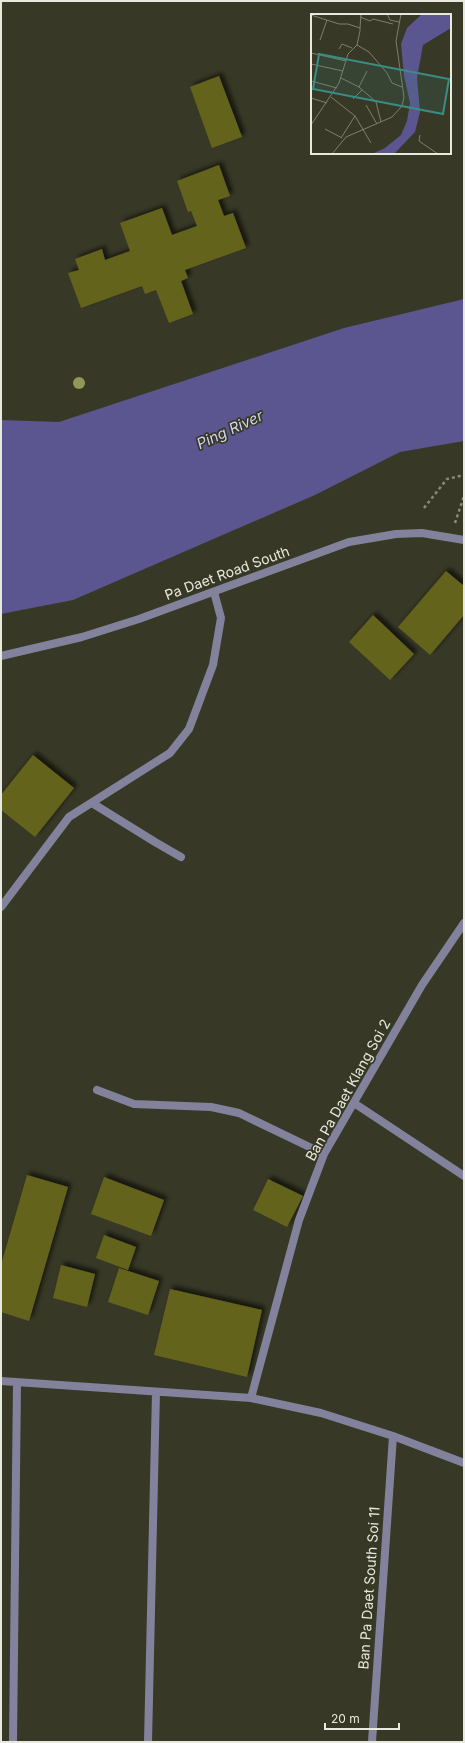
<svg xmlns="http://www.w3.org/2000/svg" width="465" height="1743" viewBox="0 0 465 1743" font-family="Inter,sans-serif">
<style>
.water{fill:#5b568f}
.building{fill:#63631d;filter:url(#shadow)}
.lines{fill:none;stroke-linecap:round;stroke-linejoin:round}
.path{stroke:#898a7a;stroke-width:2.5;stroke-dasharray:3 3;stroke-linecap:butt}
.service{stroke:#83829d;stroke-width:8}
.minor{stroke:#83829d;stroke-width:8}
.tertiary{stroke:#83829d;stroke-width:8}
.tree{fill:#949658}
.labels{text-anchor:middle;stroke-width:3.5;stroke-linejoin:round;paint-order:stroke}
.street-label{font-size:14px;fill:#e8e9dd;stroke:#373825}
.water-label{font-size:15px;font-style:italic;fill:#d2d1f4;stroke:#373825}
.inset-road{fill:none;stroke:#7e7f6f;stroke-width:1}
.view{fill:#3a8d84;fill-opacity:0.15;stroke:#3a8d84;stroke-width:2}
.inset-edge{fill:none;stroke:#e8e9dd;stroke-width:2}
</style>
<defs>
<filter id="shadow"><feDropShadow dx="3.5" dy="-3.5" stdDeviation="2" flood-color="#0009"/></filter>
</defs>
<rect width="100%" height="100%" fill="#373825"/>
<path class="water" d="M 464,299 L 464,441 L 400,452 L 315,495 L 73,600 L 1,614 L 1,420 L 59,422 L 344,328 Z"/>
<path class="building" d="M 219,76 L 242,137 L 212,148 L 190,87 Z
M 219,165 L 230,196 L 218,200 L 224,216 L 233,213 L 246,248 L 185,270 L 188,278 L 181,281 L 193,314 L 169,323 L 156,290 L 145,294 L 142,286 L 81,308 L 68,273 L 79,270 L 75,259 L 102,249 L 105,260 L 130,251 L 120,223 L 162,208 L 172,235 L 197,226 L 191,211 L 188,212 L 177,181 Z
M 446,571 L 464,586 L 464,615 L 430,655 L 398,627 Z
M 373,615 L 414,654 L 390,680 L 349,642 Z
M 33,755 L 74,788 L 35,837 L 1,810 L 1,795 Z
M 27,1175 L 68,1187 L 29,1321 L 1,1312 L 1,1265 Z
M 104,1177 L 164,1200 L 151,1236 L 91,1214 Z
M 268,1179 L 303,1196 L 287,1227 L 253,1210 Z
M 104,1235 L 136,1247 L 128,1270 L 96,1258 Z
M 61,1265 L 95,1274 L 87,1307 L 53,1298 Z
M 119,1268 L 159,1281 L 148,1315 L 108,1302 Z
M 170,1289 L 262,1310 L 247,1377 L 154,1355 Z"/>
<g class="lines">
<path class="path" d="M 424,508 L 447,479 L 464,475
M 455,523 L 464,496"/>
<path class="service" d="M 92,803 L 155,842 L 181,857
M 354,1103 L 464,1176"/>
<path class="minor" d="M 1,907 L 69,817 L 170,753 L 189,729 L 213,665 L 221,618 L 214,592
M 97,1090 L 134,1104 L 211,1107 L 239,1113 L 324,1154
M 1,1381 L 251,1398 L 321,1413 L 393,1436 L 464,1463
M 251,1398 L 299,1220 L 324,1154 L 422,985 L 464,923
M 13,1742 L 17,1383
M 148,1742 L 156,1392
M 372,1742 L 393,1436"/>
<path class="tertiary" d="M 1,656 L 82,637 L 139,619 L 349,542 L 396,534 L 422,533 L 464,540"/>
</g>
<circle class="tree" cx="79" cy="383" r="6"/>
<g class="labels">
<g class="street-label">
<text transform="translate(227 573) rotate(-20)" y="5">Pa Daet Road South</text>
<text transform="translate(348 1090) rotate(-61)" y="5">Ban Pa Daet Klang Soi 2</text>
<text transform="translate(369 1588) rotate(-86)" y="5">Ban Pa Daet South Soi 11</text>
</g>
<g class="water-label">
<text transform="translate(230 430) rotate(-25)" y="5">Ping River</text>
</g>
</g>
<g transform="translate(311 14)">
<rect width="140" height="140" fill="#373825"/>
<path d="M 111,0 L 140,0 L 140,14 L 112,31 L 106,64 L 109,98 L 104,118 L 83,140 L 61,140 L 74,134 L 90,121 L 96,107 L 99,89 L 93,62 L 90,30 L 96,14 Z" fill="#5b568f"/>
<path class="inset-road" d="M 76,0 L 79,6 L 88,8M 0,1 L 28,10 L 37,10 L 49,14 L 49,17 L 46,31 L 37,40 L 28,69 L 0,111M 49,3 L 59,7 L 62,5 L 82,10M 49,14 L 50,0M 9,26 L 16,6M 46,31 L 58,38 L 76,59 L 81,69 L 91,73M 28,35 L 31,30 L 41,34M 0,39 L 35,47M 0,50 L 32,57M 30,64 L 48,73 L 65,88 L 70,108M 0,67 L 26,74M 48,73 L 56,57M 20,83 L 44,102 L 60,129M 0,84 L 16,89M 42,85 L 51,76M 55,91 L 66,110M 14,115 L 31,124M 109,121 L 108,127 L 127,140M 30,124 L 44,102M 21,140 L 35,123 L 81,103 L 91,92 L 93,83 L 85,27 L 90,0"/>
<path class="view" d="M 8,40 L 138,65 L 132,100 L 2,75 Z"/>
<rect width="140" height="140" class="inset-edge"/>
</g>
<rect width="465" height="1743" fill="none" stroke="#e8e9dd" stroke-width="4"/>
<path d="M325 1723v6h74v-6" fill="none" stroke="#e8e9dd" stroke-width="2"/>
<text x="331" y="1723" font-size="12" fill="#e8e9dd" stroke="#373825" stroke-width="3" paint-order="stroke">20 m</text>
</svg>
